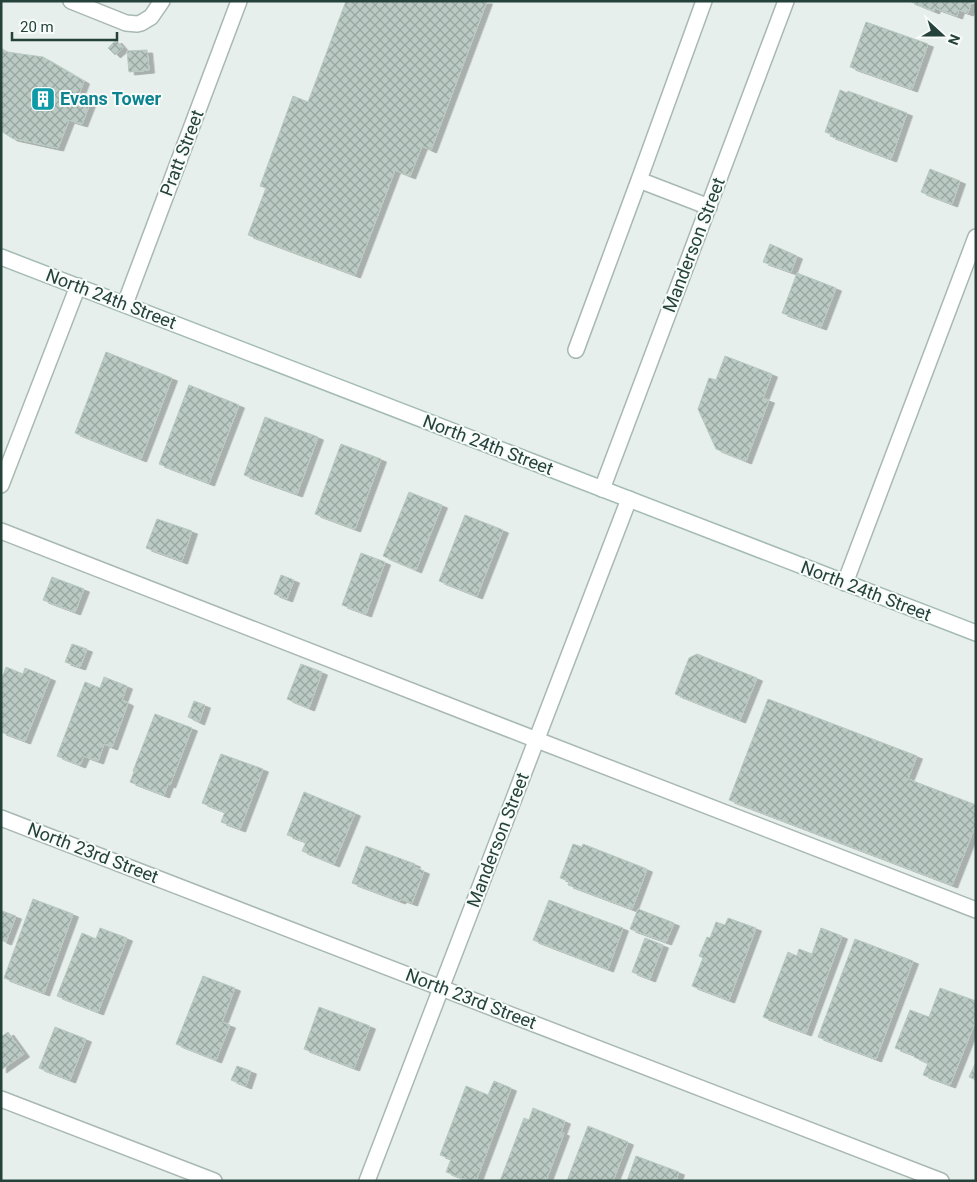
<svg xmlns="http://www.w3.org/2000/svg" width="977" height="1182" viewBox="0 0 977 1182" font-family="Roboto,sans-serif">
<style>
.building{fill:url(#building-cross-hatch);stroke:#b8c9c2;filter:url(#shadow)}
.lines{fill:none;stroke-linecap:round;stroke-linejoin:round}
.lane-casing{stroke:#a8b8b2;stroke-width:18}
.street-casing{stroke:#a8b8b2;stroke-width:18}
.secondary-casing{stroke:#a4bbb3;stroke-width:18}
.lane{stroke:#fff;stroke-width:15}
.street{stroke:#fff;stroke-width:15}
.secondary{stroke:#fff;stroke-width:15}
.labels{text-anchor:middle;stroke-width:4;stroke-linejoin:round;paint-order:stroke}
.culture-label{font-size:18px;font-weight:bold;fill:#0d838f;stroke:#f7fbf9;text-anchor:start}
.street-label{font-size:18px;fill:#24423a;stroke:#f7fbf9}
</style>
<defs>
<pattern id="building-cross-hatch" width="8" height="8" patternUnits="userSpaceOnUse" patternTransform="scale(1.25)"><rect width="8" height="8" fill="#bbcac4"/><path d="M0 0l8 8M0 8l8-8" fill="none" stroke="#98a6a0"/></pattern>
<filter id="shadow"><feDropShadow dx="5.5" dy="3" stdDeviation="0" flood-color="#0004"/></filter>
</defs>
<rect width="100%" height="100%" fill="#e6efeb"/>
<path class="building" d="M 346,1 L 487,1 L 431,150 L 422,146 L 410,176 L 395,170 L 355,275 L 248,235 L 266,188 L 260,186 L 293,96 L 308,102 Z
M 909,1 L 972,1 L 968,13 L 959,10 L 957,16 L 935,8 L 934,11 Z
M 866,22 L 928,44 L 912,89 L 850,67 Z
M 116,40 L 123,48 L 115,55 L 108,48 Z
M 1,48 L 7,52 L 43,57 L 84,81 L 78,97 L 91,101 L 82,124 L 69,120 L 58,148 L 12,138 L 1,131 Z
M 147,50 L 149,70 L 129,72 L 127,51 Z
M 840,90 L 847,93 L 848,91 L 907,113 L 891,159 L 830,136 L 831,134 L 825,132 Z
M 930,169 L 960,181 L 952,204 L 921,192 Z
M 770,244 L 797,256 L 791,272 L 763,262 Z
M 797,273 L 836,288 L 821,327 L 782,313 Z
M 106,352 L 172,378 L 141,459 L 75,433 Z
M 725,356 L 772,374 L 763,398 L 769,400 L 746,461 L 716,449 L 698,409 L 709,378 L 716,380 Z
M 189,385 L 239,405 L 209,483 L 159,464 Z
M 265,417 L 318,437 L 297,494 L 244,475 Z
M 341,444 L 381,459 L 355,529 L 315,514 Z
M 409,492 L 442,505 L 416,570 L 383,556 Z
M 465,515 L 503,530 L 477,596 L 439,581 Z
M 157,519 L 192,531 L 182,561 L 146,548 Z
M 361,553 L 385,562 L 366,614 L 342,605 Z
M 281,575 L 294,580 L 287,599 L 274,594 Z
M 52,577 L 84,589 L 75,612 L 43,600 Z
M 72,644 L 87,649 L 80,667 L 65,662 Z
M 697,654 L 757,678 L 740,720 L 675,694 L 689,658 Z
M 301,664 L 322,672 L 309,708 L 287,699 Z
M 6,667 L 23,674 L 25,668 L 50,678 L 25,741 L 1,732 L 1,681 Z
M 104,677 L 127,686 L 122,700 L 128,703 L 112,747 L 104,744 L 98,761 L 84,756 L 80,765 L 57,756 L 85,682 L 100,688 Z
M 768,699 L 917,756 L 908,779 L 976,805 L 976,824 L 952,885 L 729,800 Z
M 194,701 L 205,705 L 199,722 L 188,717 Z
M 155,714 L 192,728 L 170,785 L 168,784 L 164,795 L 130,782 L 134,772 L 133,771 Z
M 221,754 L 263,769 L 240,829 L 221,822 L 225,812 L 202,803 Z
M 304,792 L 355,813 L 334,864 L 302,851 L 306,842 L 287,835 Z
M 573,844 L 582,847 L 583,844 L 647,869 L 632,909 L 568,885 L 569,881 L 560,878 Z
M 366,846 L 415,864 L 414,867 L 424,871 L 412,903 L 401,899 L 400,901 L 352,883 Z
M 33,899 L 73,914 L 44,993 L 4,978 Z
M 549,900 L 623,928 L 608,969 L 533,940 Z
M 638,909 L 674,923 L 666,942 L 630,929 Z
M 2,911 L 16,916 L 6,942 L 1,940 L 1,914 Z
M 728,918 L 756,928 L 729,1000 L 692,986 L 703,958 L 699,956 L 707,937 L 710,938 L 716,922 L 725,925 Z
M 100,928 L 127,938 L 98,1012 L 57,996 L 82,933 L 96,939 Z
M 821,928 L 842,936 L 806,1033 L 763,1017 L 788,952 L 797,956 L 799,949 L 812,954 Z
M 645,938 L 663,945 L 650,979 L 632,972 Z
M 855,939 L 913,961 L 876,1059 L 818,1037 Z
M 203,976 L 235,988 L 222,1022 L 230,1025 L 216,1060 L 176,1044 Z
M 940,988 L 976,1001 L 976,1020 L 950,1085 L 923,1075 L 928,1063 L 914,1057 L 914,1055 L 895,1048 L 910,1010 L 929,1017 Z
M 319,1007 L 370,1026 L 354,1068 L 304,1049 Z
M 55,1027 L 86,1039 L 70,1080 L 39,1068 Z
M 8,1032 L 24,1054 L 1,1070 L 1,1037 Z
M 976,1062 L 976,1080 L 969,1077 Z
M 237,1066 L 251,1071 L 246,1086 L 231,1080 Z
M 494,1081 L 511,1088 L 476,1181 L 469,1181 L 446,1172 L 451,1159 L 440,1155 L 466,1086 L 488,1095 Z
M 533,1108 L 565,1121 L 561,1132 L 564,1133 L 546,1181 L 500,1181 L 524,1118 L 529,1120 Z
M 588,1126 L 628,1142 L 613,1181 L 567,1181 Z
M 636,1156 L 679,1172 L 676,1181 L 627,1181 Z"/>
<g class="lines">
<defs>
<path id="lane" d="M 71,1 L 126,23 L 137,24 L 141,23 L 151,17 L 162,1
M 639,180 L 704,1
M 576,350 L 639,180 L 709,207
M 1,531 L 537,740 L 976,910
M 845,583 L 976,237
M 1,1099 L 214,1181"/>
<path id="street" d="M 125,304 L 239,1
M 1,485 L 78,286
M 602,489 L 786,1
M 1,818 L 941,1181
M 367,1181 L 629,499"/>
<path id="secondary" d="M 1,257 L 976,633"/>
</defs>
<use href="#lane" class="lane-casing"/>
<use href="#street" class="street-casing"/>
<use href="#secondary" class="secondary-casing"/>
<use href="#lane" class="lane"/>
<use href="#street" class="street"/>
<use href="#secondary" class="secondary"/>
</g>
<defs>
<symbol id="building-square" viewBox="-11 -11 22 22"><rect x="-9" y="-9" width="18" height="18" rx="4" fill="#0f9aa8" stroke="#f7fbf9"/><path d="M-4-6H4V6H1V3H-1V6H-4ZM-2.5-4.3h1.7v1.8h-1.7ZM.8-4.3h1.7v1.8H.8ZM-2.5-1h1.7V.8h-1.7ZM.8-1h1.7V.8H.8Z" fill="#fff"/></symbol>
</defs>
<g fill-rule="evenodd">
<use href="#building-square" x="29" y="85" width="28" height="28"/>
</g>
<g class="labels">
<g class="culture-label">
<text x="60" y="105">Evans Tower</text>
</g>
<g class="street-label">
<text transform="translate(182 153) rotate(-69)" y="6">Pratt Street</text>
<text transform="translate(694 245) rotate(-69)" y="6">Manderson Street</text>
<text transform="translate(111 299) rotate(21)" y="6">North 24th Street</text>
<text transform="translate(488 445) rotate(21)" y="6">North 24th Street</text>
<text transform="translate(866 591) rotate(21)" y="6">North 24th Street</text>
<text transform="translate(498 840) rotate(-69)" y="6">Manderson Street</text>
<text transform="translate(93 853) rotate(21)" y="6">North 23rd Street</text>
<text transform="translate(471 999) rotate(21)" y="6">North 23rd Street</text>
</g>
</g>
<rect width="977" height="1182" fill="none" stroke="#24423a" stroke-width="5"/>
<g transform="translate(942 35) rotate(111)" stroke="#f7fbf9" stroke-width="4" paint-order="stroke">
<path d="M0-4L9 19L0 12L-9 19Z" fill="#24423a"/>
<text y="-8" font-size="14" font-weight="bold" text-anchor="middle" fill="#24423a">N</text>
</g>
<path d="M12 32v8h105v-8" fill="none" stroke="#24423a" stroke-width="2.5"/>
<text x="20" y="32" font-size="15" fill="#24423a" stroke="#f7fbf9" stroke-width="4" paint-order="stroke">20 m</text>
</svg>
